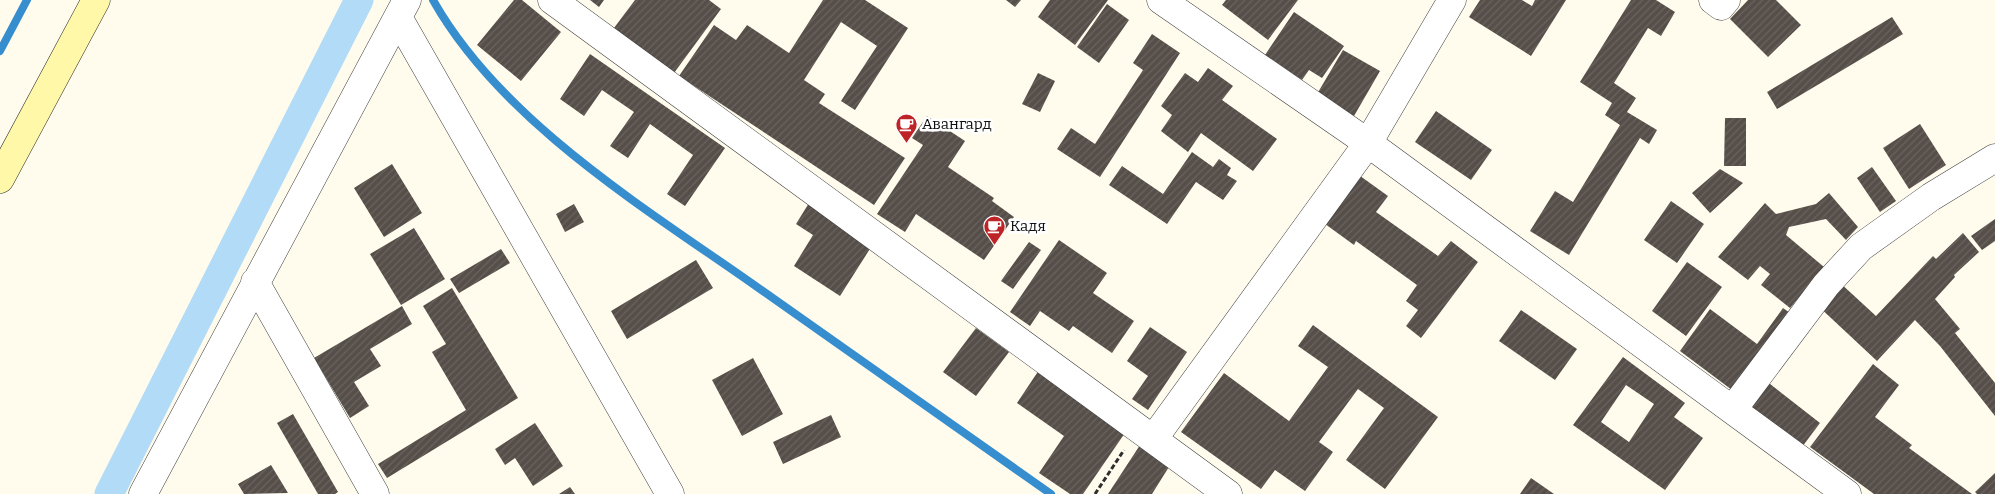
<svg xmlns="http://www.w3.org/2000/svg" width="1995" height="494" viewBox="0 0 1995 494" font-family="Bitter,serif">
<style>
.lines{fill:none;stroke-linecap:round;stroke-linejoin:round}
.stream{stroke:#378ece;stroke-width:8}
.canal{stroke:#b1dbf7;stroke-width:29}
.building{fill:url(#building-hatch);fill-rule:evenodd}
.minor-casing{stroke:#404040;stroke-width:29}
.secondary-casing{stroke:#2f2f2f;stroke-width:29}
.path{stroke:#2f2f2f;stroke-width:3;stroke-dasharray:5 2.5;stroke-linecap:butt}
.minor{stroke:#fff;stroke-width:28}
.secondary{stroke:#fff8a8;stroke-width:28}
.labels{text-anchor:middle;stroke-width:5;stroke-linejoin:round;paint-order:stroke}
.poi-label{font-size:15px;fill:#0d0d0d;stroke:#fff;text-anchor:start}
</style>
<defs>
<pattern id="building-hatch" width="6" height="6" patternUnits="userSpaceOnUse" patternTransform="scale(1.25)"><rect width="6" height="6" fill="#564e49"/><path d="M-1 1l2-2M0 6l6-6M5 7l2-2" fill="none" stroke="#69635f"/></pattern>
</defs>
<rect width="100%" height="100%" fill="#fffced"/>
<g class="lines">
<path class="stream" d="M 433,0 C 500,119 640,205 750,282 C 850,353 951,423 1051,494
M 0,51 L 27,0"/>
<path class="canal" d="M 109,494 L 359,0"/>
</g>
<path class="building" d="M 514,0 L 522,0 L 561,32 L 521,81 L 477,45 Z
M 590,0 L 604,0 L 599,7 Z
M 635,0 L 709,0 L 721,9 L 674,73 L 614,28 Z
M 823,0 L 865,0 L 908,28 L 855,110 L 841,101 L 877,46 L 841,22 L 804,80 L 825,94 L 819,103 L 905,158 L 874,205 L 679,76 L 714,25 L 736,40 L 747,25 L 789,53 Z
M 1006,0 L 1021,0 L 1015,7 Z
M 1050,0 L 1108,0 L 1075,45 L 1038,17 Z
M 1226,0 L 1298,0 L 1268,40 L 1222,5 Z
M 1480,0 L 1522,0 L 1532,6 L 1535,0 L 1566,0 L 1531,56 L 1469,17 Z
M 1631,0 L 1656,0 L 1675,12 L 1661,36 L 1648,28 L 1614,83 L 1636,98 L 1627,112 L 1657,130 L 1649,144 L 1640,138 L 1569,255 L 1530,231 L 1555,191 L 1573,202 L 1620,125 L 1605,115 L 1612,103 L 1580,82 Z
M 1748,0 L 1776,0 L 1801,25 L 1768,57 L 1730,19 Z
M 1107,4 L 1129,20 L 1099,63 L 1077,47 Z
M 1294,12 L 1344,46 L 1322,78 L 1309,70 L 1302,80 L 1265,55 Z
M 1892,17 L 1903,34 L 1777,109 L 1767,92 Z
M 1152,34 L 1180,53 L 1100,177 L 1057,149 L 1071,128 L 1095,144 L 1143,70 L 1133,63 Z
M 1343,50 L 1380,71 L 1354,116 L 1317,94 Z
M 590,54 L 725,148 L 685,206 L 667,194 L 693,155 L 650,124 L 628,158 L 610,146 L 634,112 L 602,90 L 584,116 L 560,99 Z
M 1208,68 L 1233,86 L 1222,100 L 1277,139 L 1253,171 L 1201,133 L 1188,152 L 1161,131 L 1172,115 L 1161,106 L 1185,73 L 1198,82 Z
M 1038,73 L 1055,81 L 1040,112 L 1022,104 Z
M 1436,111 L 1492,150 L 1471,180 L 1415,142 Z
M 927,116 L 965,141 L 948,167 L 994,198 L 992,201 L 1014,217 L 984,260 L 916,214 L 905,232 L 877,214 L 923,145 L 912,138 Z
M 1725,118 L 1746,118 L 1746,166 L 1724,166 Z
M 1920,124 L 1946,165 L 1909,189 L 1883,148 Z
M 1192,152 L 1213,167 L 1219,159 L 1231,168 L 1227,175 L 1237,181 L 1223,200 L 1196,182 L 1167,224 L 1109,185 L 1122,166 L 1163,194 Z
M 392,164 L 422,213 L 384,237 L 354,188 Z
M 1872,167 L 1896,201 L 1880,212 L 1857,178 Z
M 1720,169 L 1743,183 L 1710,213 L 1692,193 Z
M 1356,173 L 1388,196 L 1376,212 L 1438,256 L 1451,241 L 1478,262 L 1421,338 L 1406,326 L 1418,310 L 1406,301 L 1417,285 L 1356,241 L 1354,245 L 1321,221 Z
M 1829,193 L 1858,227 L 1846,240 L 1826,219 L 1789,227 L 1786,235 L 1824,267 L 1790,308 L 1761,285 L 1770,274 L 1760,266 L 1748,280 L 1718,257 L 1765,203 L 1776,214 L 1816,204 Z
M 1671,201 L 1704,224 L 1677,263 L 1644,240 Z
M 809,203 L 873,244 L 840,296 L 794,266 L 813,235 L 796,224 Z
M 574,204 L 584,222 L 565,232 L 556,214 Z
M 1995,219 L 1995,241 L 1982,250 L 1971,236 Z
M 414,228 L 445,279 L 401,305 L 370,254 Z
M 1963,233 L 1979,252 L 1954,275 L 1955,277 L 1935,299 L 1960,329 L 1955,333 L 1995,383 L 1995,416 L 1940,346 L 1915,320 L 1877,361 L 1816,304 L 1838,281 L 1876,316 L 1933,256 L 1936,259 Z
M 1059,240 L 1107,273 L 1093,293 L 1134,321 L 1112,353 L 1073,326 L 1069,331 L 1040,311 L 1030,326 L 1010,312 Z
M 1029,242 L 1041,250 L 1013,289 L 1001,281 Z
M 501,249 L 510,263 L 459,293 L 450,279 Z
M 696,260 L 713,288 L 627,339 L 611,311 Z
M 1687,262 L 1722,287 L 1686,336 L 1652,311 Z
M 452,288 L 518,398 L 387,478 L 378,464 L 466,410 L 432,352 L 446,344 L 423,306 Z
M 402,306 L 412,324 L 370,349 L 381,366 L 354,382 L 369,406 L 350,418 L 314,358 Z
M 1783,308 L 1797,318 L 1740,396 L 1680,351 L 1710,309 L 1757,344 Z
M 1521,310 L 1577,349 L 1555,380 L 1499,341 Z
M 1313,325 L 1438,417 L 1385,489 L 1346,460 L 1384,408 L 1358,389 L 1319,442 L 1333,452 L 1305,491 L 1275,470 L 1261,489 L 1181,432 L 1224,373 L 1289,421 L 1328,367 L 1298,346 Z
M 1150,327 L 1187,352 L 1148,410 L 1132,399 L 1148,376 L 1127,361 Z
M 976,328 L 1009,352 L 976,396 L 943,372 Z
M 1623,357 L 1685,403 L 1674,417 L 1703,438 L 1665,490 L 1573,425 ZM 1626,385 L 1654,404 L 1629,442 L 1601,422 Z
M 753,358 L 783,414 L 742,436 L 712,380 Z
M 1873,364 L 1899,385 L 1875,417 L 1912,445 L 1909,448 L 1972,494 L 1874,494 L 1810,447 Z
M 1039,370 L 1127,430 L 1083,494 L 1070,494 L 1039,473 L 1064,436 L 1017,403 Z
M 1765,380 L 1820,423 L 1802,447 L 1747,404 Z
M 293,414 L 338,492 L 335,494 L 318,494 L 277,423 Z
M 831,415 L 841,437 L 783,464 L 773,442 Z
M 535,423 L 563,466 L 533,486 L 515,458 L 505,465 L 495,449 Z
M 1142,442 L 1172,462 L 1152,494 L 1108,494 Z
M 271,465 L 288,493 L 244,494 L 238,484 Z
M 1995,473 L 1995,494 L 1977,494 L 1975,492 Z
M 1531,478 L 1554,494 L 1520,494 Z
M 570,487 L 575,494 L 559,494 Z"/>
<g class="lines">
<defs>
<path id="minor" d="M 552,0 L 1228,494
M 1161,0 L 1368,143 L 1847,494
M 1713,0 L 1721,6 L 1726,0
M 399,19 L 670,494
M 255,282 L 375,494
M 1733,409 L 1826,285 L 1861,247 L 1931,197 L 1995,158
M 1154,438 L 1368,143 L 1452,0
M 143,494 L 407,0"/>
<path id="secondary" d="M 0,179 L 96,0"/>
</defs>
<use href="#minor" class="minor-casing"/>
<use href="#secondary" class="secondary-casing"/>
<path class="path" d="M 1095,494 L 1124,450"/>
<use href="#minor" class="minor"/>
<use href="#secondary" class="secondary"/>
</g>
<defs>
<symbol id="cafe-pin" viewBox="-11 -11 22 30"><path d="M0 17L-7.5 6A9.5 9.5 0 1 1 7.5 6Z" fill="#be2426" stroke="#fff"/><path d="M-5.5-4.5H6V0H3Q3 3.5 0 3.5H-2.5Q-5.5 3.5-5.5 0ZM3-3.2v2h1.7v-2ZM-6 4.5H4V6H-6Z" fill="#fff"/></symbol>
</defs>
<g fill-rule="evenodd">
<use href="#cafe-pin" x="894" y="112" width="25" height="34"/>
<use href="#cafe-pin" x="982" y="214" width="25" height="34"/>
</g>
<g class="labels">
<g class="poi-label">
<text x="922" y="129">Авангард</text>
<text x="1010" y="231">Кадя</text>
</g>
</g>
</svg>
